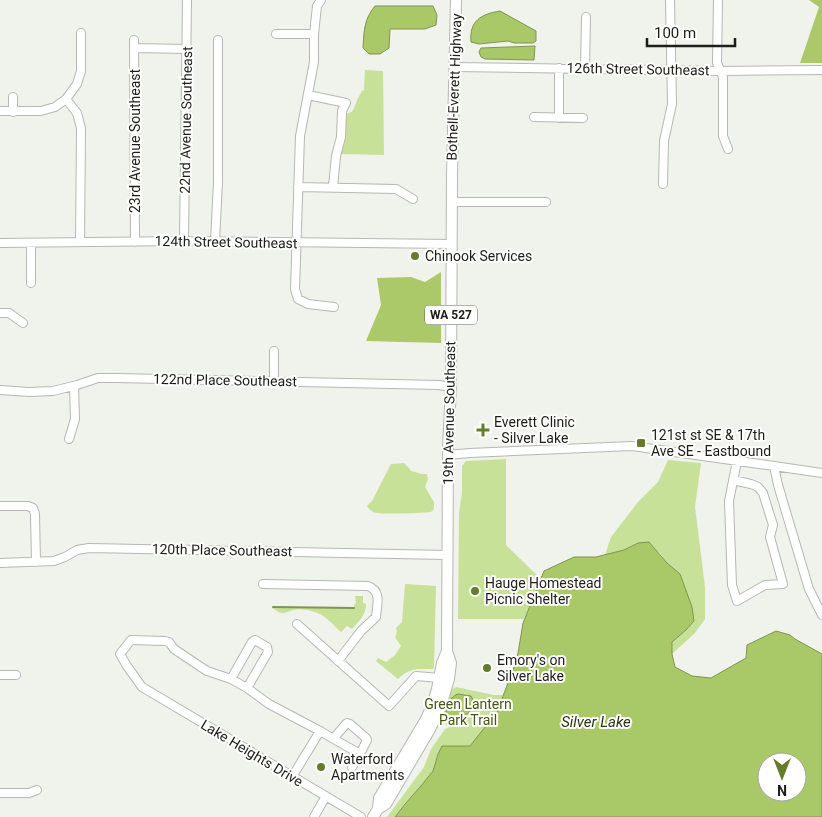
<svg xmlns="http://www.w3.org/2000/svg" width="822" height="817" viewBox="0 0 822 817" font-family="Roboto,sans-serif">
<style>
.green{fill:#c8e198}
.forest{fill:#abc969}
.water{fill:#a9c867;stroke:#7f9550;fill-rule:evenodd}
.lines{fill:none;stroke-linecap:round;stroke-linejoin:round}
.stream{stroke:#7f9550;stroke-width:2}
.minor-casing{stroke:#b6b8b3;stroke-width:10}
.major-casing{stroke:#b6b8b3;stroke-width:12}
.minor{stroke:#fff;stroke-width:8}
.major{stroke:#fff;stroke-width:10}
.poi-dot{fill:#657c2d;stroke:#fefffc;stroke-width:2}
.labels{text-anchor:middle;stroke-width:4;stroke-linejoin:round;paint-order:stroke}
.shield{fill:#fefffc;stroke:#60625f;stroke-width:1}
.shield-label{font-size:12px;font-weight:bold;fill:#1d1e1c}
.street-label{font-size:14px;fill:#1d1e1c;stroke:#fefffc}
.poi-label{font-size:14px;fill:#1d1e1c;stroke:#fefffc;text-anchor:start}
.park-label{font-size:14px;fill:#465914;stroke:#fefffc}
.water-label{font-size:15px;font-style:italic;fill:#2c3810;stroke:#fefffc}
</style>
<rect width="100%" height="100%" fill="#f0f2ec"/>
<path class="green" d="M 365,70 L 383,71 L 384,155 L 341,154 L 343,114 C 353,113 353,111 356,103 C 357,99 360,95 362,91 L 364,90 Z
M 506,459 L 506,545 L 541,579 L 524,619 L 458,619 L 459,513 L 462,493 L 462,466 L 466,461 Z
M 668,460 L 701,463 L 695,507 L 705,587 L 705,619 L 695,633 L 672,654 L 672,642 L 686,630 L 685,591 L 680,574 L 667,563 L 659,552 L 638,543 L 624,550 L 605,555 L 611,537 L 638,502 L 658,482 Z
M 404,463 L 409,468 L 411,471 L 422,474 L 427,474 L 428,479 L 425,487 L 434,502 L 434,509 L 431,512 C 422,513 380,515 373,512 C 371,511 368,508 367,506 L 372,501 L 391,464 Z
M 405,584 L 436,586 L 434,666 L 433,669 C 418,669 410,667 398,679 L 376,661 L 378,658 L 386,662 L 395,655 L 401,646 L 395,637 L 397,632 L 396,628 L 402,622 Z
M 355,596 L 363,596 L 363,603 L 366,604 C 366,615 359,621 352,629 L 347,626 L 341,632 C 335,627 328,618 320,614 C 314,611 300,608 293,610 C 282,614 283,615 272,608 L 273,607 L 354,608 L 354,605 L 356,603 Z
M 456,687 L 494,695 L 503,695 L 497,712 L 470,746 L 438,754 L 433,771 L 419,788 L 405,803 L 395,817 L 387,817 L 424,767 L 431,749 L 445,729 L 450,727 L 439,720 L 450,691 Z"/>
<path class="forest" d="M 809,0 L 822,0 L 822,63 L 800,63 L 819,7 Z
M 441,272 L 441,343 L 366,341 L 381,305 L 377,278 L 411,277 L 425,282 Z"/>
<path class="water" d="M 375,6 L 433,6 L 437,15 L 436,25 L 425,29 L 390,29 L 389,48 L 380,54 L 369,54 L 363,48 C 364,31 364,19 375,6 Z
M 500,11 L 536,31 L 536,41 L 533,43 L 514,43 L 508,41 L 479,44 L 471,42 C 469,21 481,14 500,11 Z
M 535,46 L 534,60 L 485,59 L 481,57 L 479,52 L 481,48 Z
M 649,542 L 667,563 L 680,574 L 692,607 L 694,621 L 686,630 L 672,642 L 672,654 L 675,667 L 692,676 L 711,678 L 746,658 L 747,645 L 776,631 L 790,635 L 795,639 L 822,654 L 822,817 L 395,817 L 405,804 L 420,787 L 433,771 L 438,754 L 442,746 L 470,746 L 497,712 L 517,659 L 523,623 L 544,571 L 574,557 L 596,557 L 624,550 L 638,543 ZM 767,762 L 797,762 L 797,792 L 767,792 Z
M 458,694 L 471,696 L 473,700 C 470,716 463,722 446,719 L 445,718 L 446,711 L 450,709 C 448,703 451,696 458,694 Z"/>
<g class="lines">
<path class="stream" d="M 273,607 L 354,608"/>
<defs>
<path id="minor" d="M 321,0 L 317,6 L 314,34 L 314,62 L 300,136 L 295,289 L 298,299 L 308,304 L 334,307
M 718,0 L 717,63 L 723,77 L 723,136 L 728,149
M 276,34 L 314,34
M 134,40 L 135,242
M 135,48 L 186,49
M 454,67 L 720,71 L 822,70
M 585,69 L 586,17
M 308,95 L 346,103 L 342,111 L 341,137 L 336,156 L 333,187
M 13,97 L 13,112
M 0,111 L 41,111 L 55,107 L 66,99
M 534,117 L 583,118
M 559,118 L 559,68
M 663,184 L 664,141 L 672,104 L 670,0
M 298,187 L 396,189 L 413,199
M 452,202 L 546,202
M 184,241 L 187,0
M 215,241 L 218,182 L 218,40
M 80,242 L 81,128 L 77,113 L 66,99 L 77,84 L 81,71 L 81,33
M 0,243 L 184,241 L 452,244
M 31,283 L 31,243
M 0,313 L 9,313 L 23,323
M 274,381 L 274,351
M 0,390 L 29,392 L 53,391 L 77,385 L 98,378 L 116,378 L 439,385 L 451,387
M 69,439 L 75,419 L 74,386
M 448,455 L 470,453 L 632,446 L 774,466 L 822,473
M 774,466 L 778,485 L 809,589 L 822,615
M 733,480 L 751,484 L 758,487 L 763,493 L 773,525 L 770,537 L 783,584 L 765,585 L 737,601 L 732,585 L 729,501 L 737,461
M 0,506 L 28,506 L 33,508 L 35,514 L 36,562
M 0,563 L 54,561 L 65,557 L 77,550 L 89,548 L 447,555
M 263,584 L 368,586 C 382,591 377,605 376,617 L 361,631 L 338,661
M 297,624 L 389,706 L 416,676 L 440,678
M 0,675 L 16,675
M 231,679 L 252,642 L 255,640 L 267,647 L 268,652 L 247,688
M 334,738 L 345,725 L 347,723 L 350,724 L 366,738 L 367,740 L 360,754 L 320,731 L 269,704 L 247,688 L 231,679 L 207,671 L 174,649 L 169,642 L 165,641 L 131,640 L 120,654 L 127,666 L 142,687 L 361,817
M 352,767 L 360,754
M 292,777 L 320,731
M 0,793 L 29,793 L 37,790
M 314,817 L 326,796"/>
<path id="major" d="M 378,809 L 386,804 L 429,731 L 440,709 L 449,679 L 451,663 L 447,651 L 448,448 L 451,387 L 452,175 L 456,0
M 373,817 L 378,809 L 379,798 L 426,719 L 433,703 L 437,689 L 442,663 L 447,651"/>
</defs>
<use href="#minor" class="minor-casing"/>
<use href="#major" class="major-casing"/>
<use href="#minor" class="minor"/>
<use href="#major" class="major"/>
</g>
<g class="poi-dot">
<circle cx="415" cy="256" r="5"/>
<path d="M480.5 422.5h5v5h5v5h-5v5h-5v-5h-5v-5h5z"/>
<rect x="636" y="438" width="10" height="10" rx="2.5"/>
<circle cx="475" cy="591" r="5"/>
<circle cx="487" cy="668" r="5"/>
<circle cx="321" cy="767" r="5"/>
</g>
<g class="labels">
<rect class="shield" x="425" y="305.5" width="52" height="19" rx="4"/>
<g class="shield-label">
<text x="451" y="319">WA 527</text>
</g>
<g class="street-label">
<text transform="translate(638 69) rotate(1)" y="5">126th Street Southeast</text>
<text transform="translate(454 87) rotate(-88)" y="5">Bothell-Everett Highway</text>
<text transform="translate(186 120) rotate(-89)" y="5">22nd Avenue Southeast</text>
<text transform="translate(135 141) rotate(-90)" y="5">23rd Avenue Southeast</text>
<text transform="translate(226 242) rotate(1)" y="5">124th Street Southeast</text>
<text transform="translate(225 380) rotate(1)" y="5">122nd Place Southeast</text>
<text transform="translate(449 413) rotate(-89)" y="5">19th Avenue Southeast</text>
<text transform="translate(222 550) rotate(1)" y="5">120th Place Southeast</text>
<text transform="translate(252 753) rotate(31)" y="5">Lake Heights Drive</text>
</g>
<g class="poi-label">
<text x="425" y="261">Chinook Services</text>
<text x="494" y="427">Everett Clinic<tspan x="494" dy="16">- Silver Lake</tspan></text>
<text x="651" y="440">121st st SE &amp; 17th<tspan x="651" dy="16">Ave SE - Eastbound</tspan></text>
<text x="485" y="588">Hauge Homestead<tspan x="485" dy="16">Picnic Shelter</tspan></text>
<text x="497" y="665">Emory's on<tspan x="497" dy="16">Silver Lake</tspan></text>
<text x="331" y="764">Waterford<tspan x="331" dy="16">Apartments</tspan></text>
</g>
<g class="park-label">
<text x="468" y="709">Green Lantern<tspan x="468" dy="16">Park Trail</tspan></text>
</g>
<g class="water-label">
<text x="596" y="727">Silver Lake</text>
</g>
</g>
<g transform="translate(782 777) rotate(180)"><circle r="24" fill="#fefffc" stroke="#a4a5a2"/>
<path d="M0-4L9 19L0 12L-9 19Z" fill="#657c2d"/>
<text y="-8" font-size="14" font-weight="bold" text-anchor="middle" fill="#1d1e1c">N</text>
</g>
<path d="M647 38v8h88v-8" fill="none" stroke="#1d1e1c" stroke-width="2.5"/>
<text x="654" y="38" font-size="15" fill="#1d1e1c" stroke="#fefffc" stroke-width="4" paint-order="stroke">100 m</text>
</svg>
